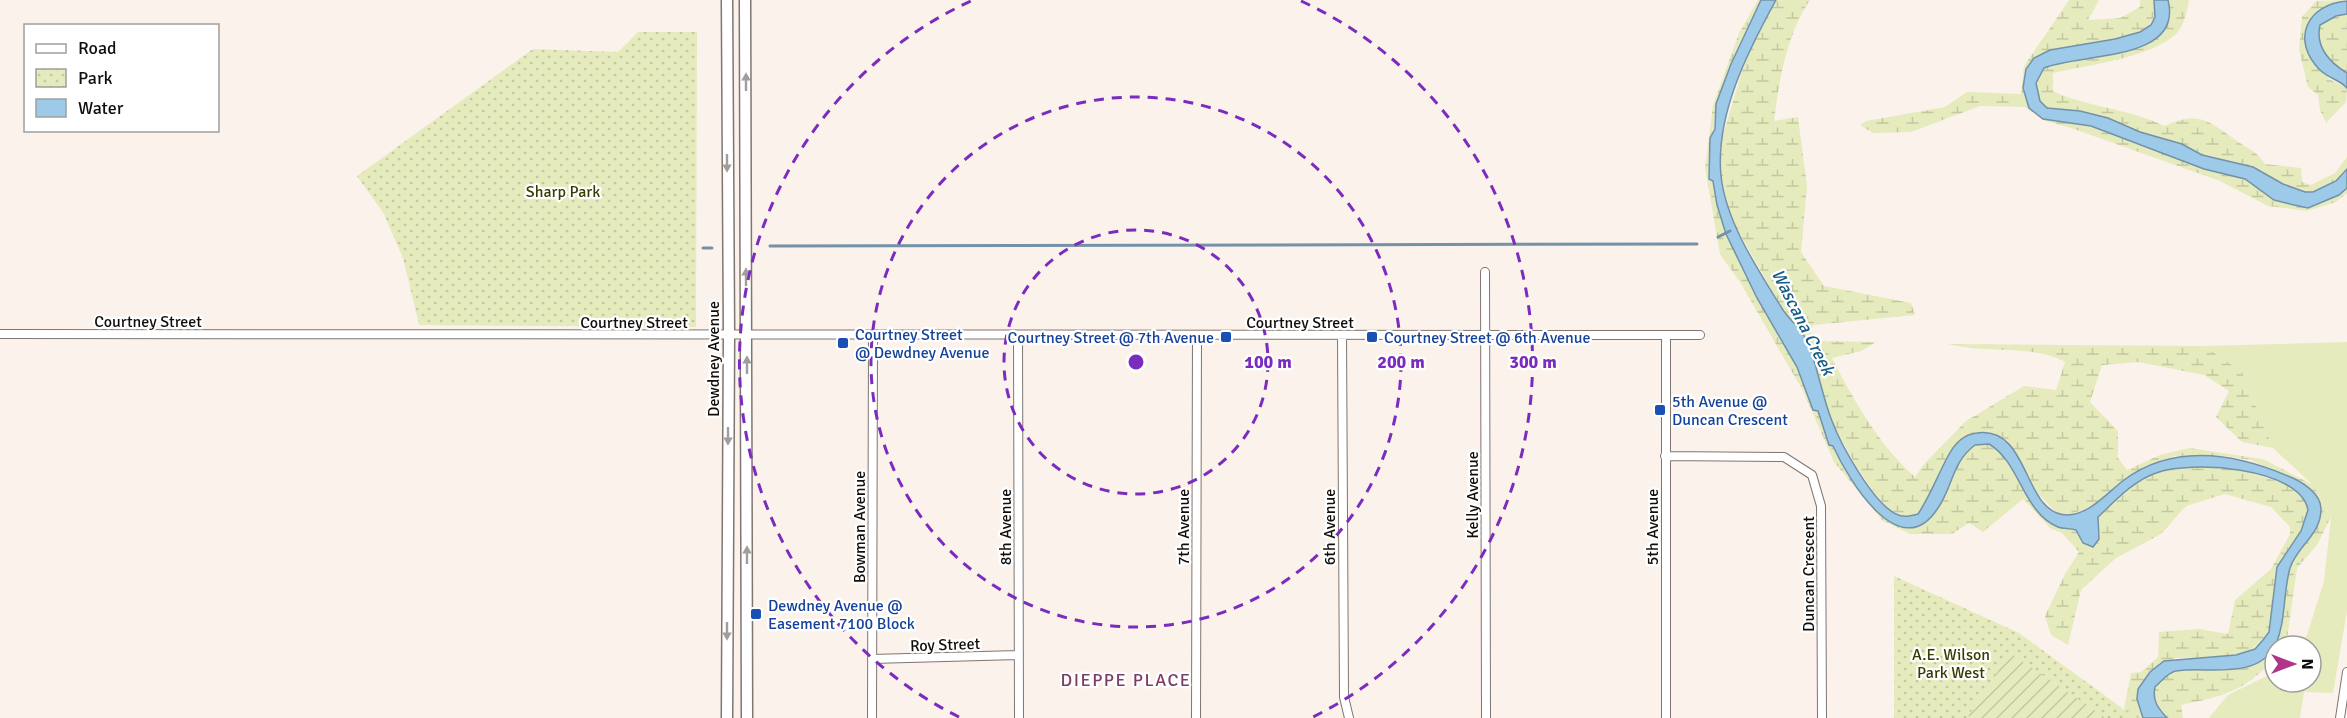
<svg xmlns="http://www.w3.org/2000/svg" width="2347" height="718" viewBox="0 0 2347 718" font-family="Signika,sans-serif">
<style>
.grass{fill:#e5ebbc}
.wetland{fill:url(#wetland-marsh)}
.park{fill:url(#park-dots)}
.garden{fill:url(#garden-furrows)}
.water{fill:#9ecaea;stroke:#7391a7;stroke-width:1.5}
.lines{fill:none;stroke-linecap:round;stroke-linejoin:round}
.stream{stroke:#7391a7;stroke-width:3}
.minor-casing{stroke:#7f7671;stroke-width:10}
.secondary-casing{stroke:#7f7671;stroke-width:13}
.minor{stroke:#fff;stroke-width:8}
.secondary{stroke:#fff;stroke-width:10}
.oneway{fill:#9f9e9d}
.ring{fill:none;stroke:#7b2cbf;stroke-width:3;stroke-dasharray:10 8}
.transit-dot{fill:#1a4fb4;stroke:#fff;stroke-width:2}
.labels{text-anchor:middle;stroke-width:4.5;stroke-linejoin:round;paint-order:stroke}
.park-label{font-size:16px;fill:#383c01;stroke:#fff}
.street-label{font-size:16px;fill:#100d0b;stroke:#fff}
.transit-label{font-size:16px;fill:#164399;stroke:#fff;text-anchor:start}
.water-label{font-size:18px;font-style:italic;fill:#155d86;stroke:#fff}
.neighbourhood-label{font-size:18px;letter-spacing:1.5px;fill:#7c3e65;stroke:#fff}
.centre{fill:#7b2cbf;stroke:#fff;stroke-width:3}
.ring-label{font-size:18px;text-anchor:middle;font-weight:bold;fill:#7b2cbf;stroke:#fff;stroke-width:4.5;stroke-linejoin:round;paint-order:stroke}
</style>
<defs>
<pattern id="wetland-marsh" width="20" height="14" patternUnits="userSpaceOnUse" patternTransform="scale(1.5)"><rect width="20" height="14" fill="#e5ebbc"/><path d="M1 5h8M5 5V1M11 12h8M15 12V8" fill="none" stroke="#c3c8a0"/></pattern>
<pattern id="park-dots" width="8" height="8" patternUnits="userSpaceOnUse" patternTransform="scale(1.5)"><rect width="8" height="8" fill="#e5ebbc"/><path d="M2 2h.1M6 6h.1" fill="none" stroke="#c3c8a0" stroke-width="1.8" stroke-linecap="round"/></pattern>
<pattern id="garden-furrows" width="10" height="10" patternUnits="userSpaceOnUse" patternTransform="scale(1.5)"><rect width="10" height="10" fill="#e5ebbc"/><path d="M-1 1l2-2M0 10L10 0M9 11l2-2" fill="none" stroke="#c3c8a0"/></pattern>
</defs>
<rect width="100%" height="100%" fill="#fcf2ec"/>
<path class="grass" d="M 2347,342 L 2347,611 L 2333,693 L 2304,692 L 2300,718 L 2209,718 L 2228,695 L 2275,672 L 2275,682 L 2311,682 L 2311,646 L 2299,646 L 2307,635 L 2324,581 L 2331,517 L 2313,485 L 2273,448 L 2242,372 L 2204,346 Z"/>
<path class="wetland" d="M 1758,0 L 1761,0 C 1721,77 1700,127 1720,213 C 1724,232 1736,249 1742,268 L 1797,367 L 1813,409 L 1818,411 L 1829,445 L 1833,446 L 1838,457 L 1899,526 C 1956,539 1945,432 1987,444 C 2007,449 2016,478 2026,494 C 2035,507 2056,518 2069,528 L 2076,530 L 2083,543 L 2093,547 L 2099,539 L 2098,517 L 2137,483 L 2156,473 L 2177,468 L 2231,467 L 2280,482 L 2296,489 L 2306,500 L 2308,510 L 2301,531 L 2277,567 L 2269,632 L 2263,640 L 2248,652 L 2222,657 L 2175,658 L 2150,672 L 2138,689 L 2140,711 L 2143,718 L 2132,718 L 2124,708 L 2131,673 L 2141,672 L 2158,657 L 2159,632 L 2199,629 L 2228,634 L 2235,600 L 2271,569 L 2290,534 L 2290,527 L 2271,507 L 2225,494 L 2186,506 L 2161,534 L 2116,558 L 2081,590 L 2068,645 L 2051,635 L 2045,616 L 2065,574 L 2079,552 L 2062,533 L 2050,528 L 2023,499 L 1983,532 L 1969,523 L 1952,534 L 1910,534 L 1882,520 L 1834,462 L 1803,391 L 1740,282 L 1720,254 L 1705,168 L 1713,105 L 1739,33 Z
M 1776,0 L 1810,0 C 1787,33 1779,81 1774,121 L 1798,117 L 1807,186 L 1801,252 L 1824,286 L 1911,303 L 1915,315 L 1813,325 L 1811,333 L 1822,341 L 1876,342 L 1861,351 L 1832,358 C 1854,401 1879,445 1915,477 L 1925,463 L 1966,421 L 2024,386 L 2056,390 L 2065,362 C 2031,344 1986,354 1948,344 L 2204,346 L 2242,372 L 2273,448 L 2242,442 L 2216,417 L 2229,391 L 2204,375 L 2138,362 L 2102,365 L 2090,402 L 2118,431 L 2118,458 L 2127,470 L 2160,455 L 2189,448 L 2263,459 L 2313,485 L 2331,517 L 2317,545 L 2297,568 L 2286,646 L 2275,646 L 2275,658 C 2245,691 2224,696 2181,705 L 2183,718 L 2167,718 L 2154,701 L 2155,687 C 2160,682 2166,676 2172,673 C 2181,668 2222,671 2236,669 C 2298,662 2276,597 2294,558 C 2301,544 2313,539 2319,520 L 2308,487 L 2301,481 L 2250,460 L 2226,456 L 2175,456 L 2144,467 L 2088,508 L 2068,515 L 2058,514 L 2034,490 L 2029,477 L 1989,431 L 1947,458 L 1937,484 L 1918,514 L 1908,517 L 1889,510 L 1873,491 L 1856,466 L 1832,422 L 1808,343 L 1785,313 L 1730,217 L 1721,176 L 1720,145 L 1742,71 L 1755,39 Z
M 2069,0 L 2099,0 L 2088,20 L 2120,18 L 2140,7 L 2140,0 L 2154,0 C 2154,6 2156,13 2154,18 C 2147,41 2071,47 2050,50 L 2023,88 L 2063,122 L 2091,126 L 2194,165 L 2245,179 L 2274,200 L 2308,208 L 2339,195 L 2347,188 L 2347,193 L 2336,202 L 2307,211 L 2268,206 L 2220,181 L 2071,128 L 2045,121 L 2025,107 L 1980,106 L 1911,132 L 1873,133 L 1860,125 L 1866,121 L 1945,107 L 1967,92 L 2021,94 L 2024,66 Z
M 2168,0 L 2189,0 C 2188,9 2183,28 2176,34 C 2150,58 2088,65 2053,73 L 2053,91 C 2089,108 2128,108 2164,126 C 2201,109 2211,123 2240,143 C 2251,150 2258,153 2265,164 L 2301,168 L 2302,182 L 2311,185 L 2335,173 L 2347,157 L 2347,169 L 2336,181 L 2313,192 L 2305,192 L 2283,184 L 2253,167 L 2202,155 L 2182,144 L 2140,132 L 2108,118 L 2080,111 L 2047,108 L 2040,101 L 2036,83 L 2043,68 L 2135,48 L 2168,24 L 2171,14 Z
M 2347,0 L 2337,2 L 2311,16 L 2329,79 L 2347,88 L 2346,102 L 2326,123 L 2320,110 L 2318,95 L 2308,87 L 2299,50 L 2302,17 L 2316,1 Z
M 2347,14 L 2347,73 C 2329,62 2315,47 2320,25 L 2336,16 Z"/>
<path class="park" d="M 638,32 L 697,32 L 696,327 L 419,325 L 403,258 L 384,214 L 357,176 L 533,49 L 618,52 Z
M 1894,576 L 2019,633 L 2129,713 L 2132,718 L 1894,718 Z"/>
<path class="garden" d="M 2010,653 L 2106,718 L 1971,718 L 1968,716 Z"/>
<path class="water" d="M 1761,0 L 1776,0 C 1748,51 1715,115 1721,176 C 1726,223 1759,271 1783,310 C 1791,322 1803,330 1808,343 C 1818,368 1822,396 1832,421 C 1841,445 1873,503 1896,514 C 1904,518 1910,516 1918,514 C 1930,496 1937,477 1947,458 C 1953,446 1963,434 1977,433 C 2031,426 2022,514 2067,515 C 2089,515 2108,492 2124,480 C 2174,443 2234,453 2288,476 C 2301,481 2321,493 2321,509 C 2321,535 2297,546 2290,568 C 2283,593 2286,620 2276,644 C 2258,681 2208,666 2176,671 C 2168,672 2161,682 2155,687 C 2152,701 2158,708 2167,718 L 2143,718 L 2137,699 L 2138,689 L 2150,672 L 2164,661 L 2236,655 L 2255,649 L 2263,640 L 2269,632 L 2277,567 L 2301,531 L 2308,510 C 2300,467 2190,460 2156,473 C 2133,481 2115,501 2098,517 L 2099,539 L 2093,547 L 2083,543 L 2076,530 C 2070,528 2063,529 2058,527 C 2023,513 2020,462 1989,444 L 1975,445 C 1952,462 1953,486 1938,508 C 1900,567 1848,479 1833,446 L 1829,445 L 1818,411 L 1813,410 L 1797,367 L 1757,298 L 1726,234 L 1717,205 L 1713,181 L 1709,179 L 1710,138 L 1715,129 L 1716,104 L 1731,64 Z
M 2154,0 L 2168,0 C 2184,62 2080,53 2044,68 L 2036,83 L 2040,101 L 2047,108 L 2080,111 L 2108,118 L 2140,132 L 2182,144 L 2202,155 L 2253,167 L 2283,184 L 2305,192 L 2313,192 L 2336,181 L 2347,169 L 2347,188 L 2339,195 L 2308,208 L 2294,205 L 2274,200 L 2245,179 L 2204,169 L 2091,126 L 2043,119 L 2029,108 L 2023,88 L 2026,69 L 2034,58 L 2050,50 L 2115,39 L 2140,32 L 2151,25 L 2155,17 Z
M 2347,1 L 2347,14 L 2336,16 L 2320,25 C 2315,47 2329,62 2347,73 L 2347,88 C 2340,80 2328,78 2320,70 C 2290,40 2307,4 2347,1 Z"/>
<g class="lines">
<path class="stream" d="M 1718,237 L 1730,231
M 770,246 L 1697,244
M 703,248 L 712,248"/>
<defs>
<path id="minor" d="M 1485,272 L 1486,718
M 0,334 L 1700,335
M 1342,335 L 1344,697 L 1349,718
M 1018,336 L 1019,718
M 1665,456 L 1784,457 L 1812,475 L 1821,506 L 1822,718
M 872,659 L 1019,655
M 872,718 L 873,336
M 1196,718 L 1197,336
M 1666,718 L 1666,335
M 2340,718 L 2347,672"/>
<path id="secondary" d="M 727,0 L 729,336 L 727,718
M 745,0 L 747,718"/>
</defs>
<use href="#minor" class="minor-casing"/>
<use href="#secondary" class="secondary-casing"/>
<use href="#minor" class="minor"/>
<use href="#secondary" class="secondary"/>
</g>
<defs><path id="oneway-solid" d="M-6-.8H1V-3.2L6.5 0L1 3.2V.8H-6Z" transform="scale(1.5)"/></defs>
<g class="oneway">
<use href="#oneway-solid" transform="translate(746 82) rotate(-90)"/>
<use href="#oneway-solid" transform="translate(727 163) rotate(90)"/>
<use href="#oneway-solid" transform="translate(746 277) rotate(-90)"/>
<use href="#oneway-solid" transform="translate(747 365) rotate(-90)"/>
<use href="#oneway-solid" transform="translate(728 436) rotate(90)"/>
<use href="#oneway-solid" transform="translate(747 555) rotate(-90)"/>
<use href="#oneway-solid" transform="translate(727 631) rotate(90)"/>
</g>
<g class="ring">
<circle cx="1136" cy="362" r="132"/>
<circle cx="1136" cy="362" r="265"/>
<path d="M959 717A397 397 0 0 1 971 1M1301 1A397 397 0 0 1 1313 717"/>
</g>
<g class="transit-dot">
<rect x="1220" y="331" width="12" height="12" rx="3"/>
<rect x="1366" y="331" width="12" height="12" rx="3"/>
<rect x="837" y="337" width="12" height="12" rx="3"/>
<rect x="1654" y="404" width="12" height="12" rx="3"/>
<rect x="750" y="608" width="12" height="12" rx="3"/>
</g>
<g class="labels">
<g class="park-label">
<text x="563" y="197">Sharp Park</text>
<text x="1951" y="660">A.E. Wilson<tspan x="1951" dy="18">Park West</tspan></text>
</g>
<g class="street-label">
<text x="148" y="327">Courtney Street</text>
<text x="634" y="328">Courtney Street</text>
<text x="1300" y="328">Courtney Street</text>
<text transform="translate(713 359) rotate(-90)" y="6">Dewdney Avenue</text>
<text transform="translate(1472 495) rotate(-90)" y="6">Kelly Avenue</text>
<text transform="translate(859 527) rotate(-90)" y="6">Bowman Avenue</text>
<text transform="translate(1005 527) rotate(-90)" y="6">8th Avenue</text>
<text transform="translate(1183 527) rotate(-90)" y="6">7th Avenue</text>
<text transform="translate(1329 527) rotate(-90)" y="6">6th Avenue</text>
<text transform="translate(1652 527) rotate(-90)" y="6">5th Avenue</text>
<text transform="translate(1808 574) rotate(-90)" y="6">Duncan Crescent</text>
<text transform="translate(945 644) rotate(-2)" y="6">Roy Street</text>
</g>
<g class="transit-label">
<text x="855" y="340">Courtney Street<tspan x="855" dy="18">@ Dewdney Avenue</tspan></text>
<text x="1214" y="343" text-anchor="end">Courtney Street @ 7th Avenue</text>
<text x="1384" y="343">Courtney Street @ 6th Avenue</text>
<text x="1672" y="407">5th Avenue @<tspan x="1672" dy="18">Duncan Crescent</tspan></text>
<text x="768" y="611">Dewdney Avenue @<tspan x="768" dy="18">Easement 7100 Block</tspan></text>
</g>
<g class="water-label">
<text transform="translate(1803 322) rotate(63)" y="6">Wascana Creek</text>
</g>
<g class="neighbourhood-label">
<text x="1126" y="686">DIEPPE PLACE</text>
</g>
</g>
<circle cx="1136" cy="362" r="9" class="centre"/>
<g class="ring-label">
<text x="1268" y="368">100 m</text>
<text x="1401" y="368">200 m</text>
<text x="1533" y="368">300 m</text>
</g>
<rect x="24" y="24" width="195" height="108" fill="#ffffff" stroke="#9f9e9d" stroke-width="1.5"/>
<rect x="36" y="44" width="30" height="9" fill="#ffffff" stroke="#9f9e9d" stroke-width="1.5"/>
<text x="78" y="54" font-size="18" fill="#100d0b">Road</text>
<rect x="36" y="69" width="30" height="18" fill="url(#park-dots)" stroke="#9f9e9d" stroke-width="1.5"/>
<text x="78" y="84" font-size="18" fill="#100d0b">Park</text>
<rect x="36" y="99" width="30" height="18" fill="#9ecaea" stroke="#9f9e9d" stroke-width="1.5"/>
<text x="78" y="114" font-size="18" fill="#100d0b">Water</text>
<g transform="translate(2293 664) rotate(90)"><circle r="28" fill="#ffffff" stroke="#9f9e9d" stroke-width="1.5"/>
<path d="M0-4.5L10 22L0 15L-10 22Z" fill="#af3589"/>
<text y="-9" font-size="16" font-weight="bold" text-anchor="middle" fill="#100d0b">N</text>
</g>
</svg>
